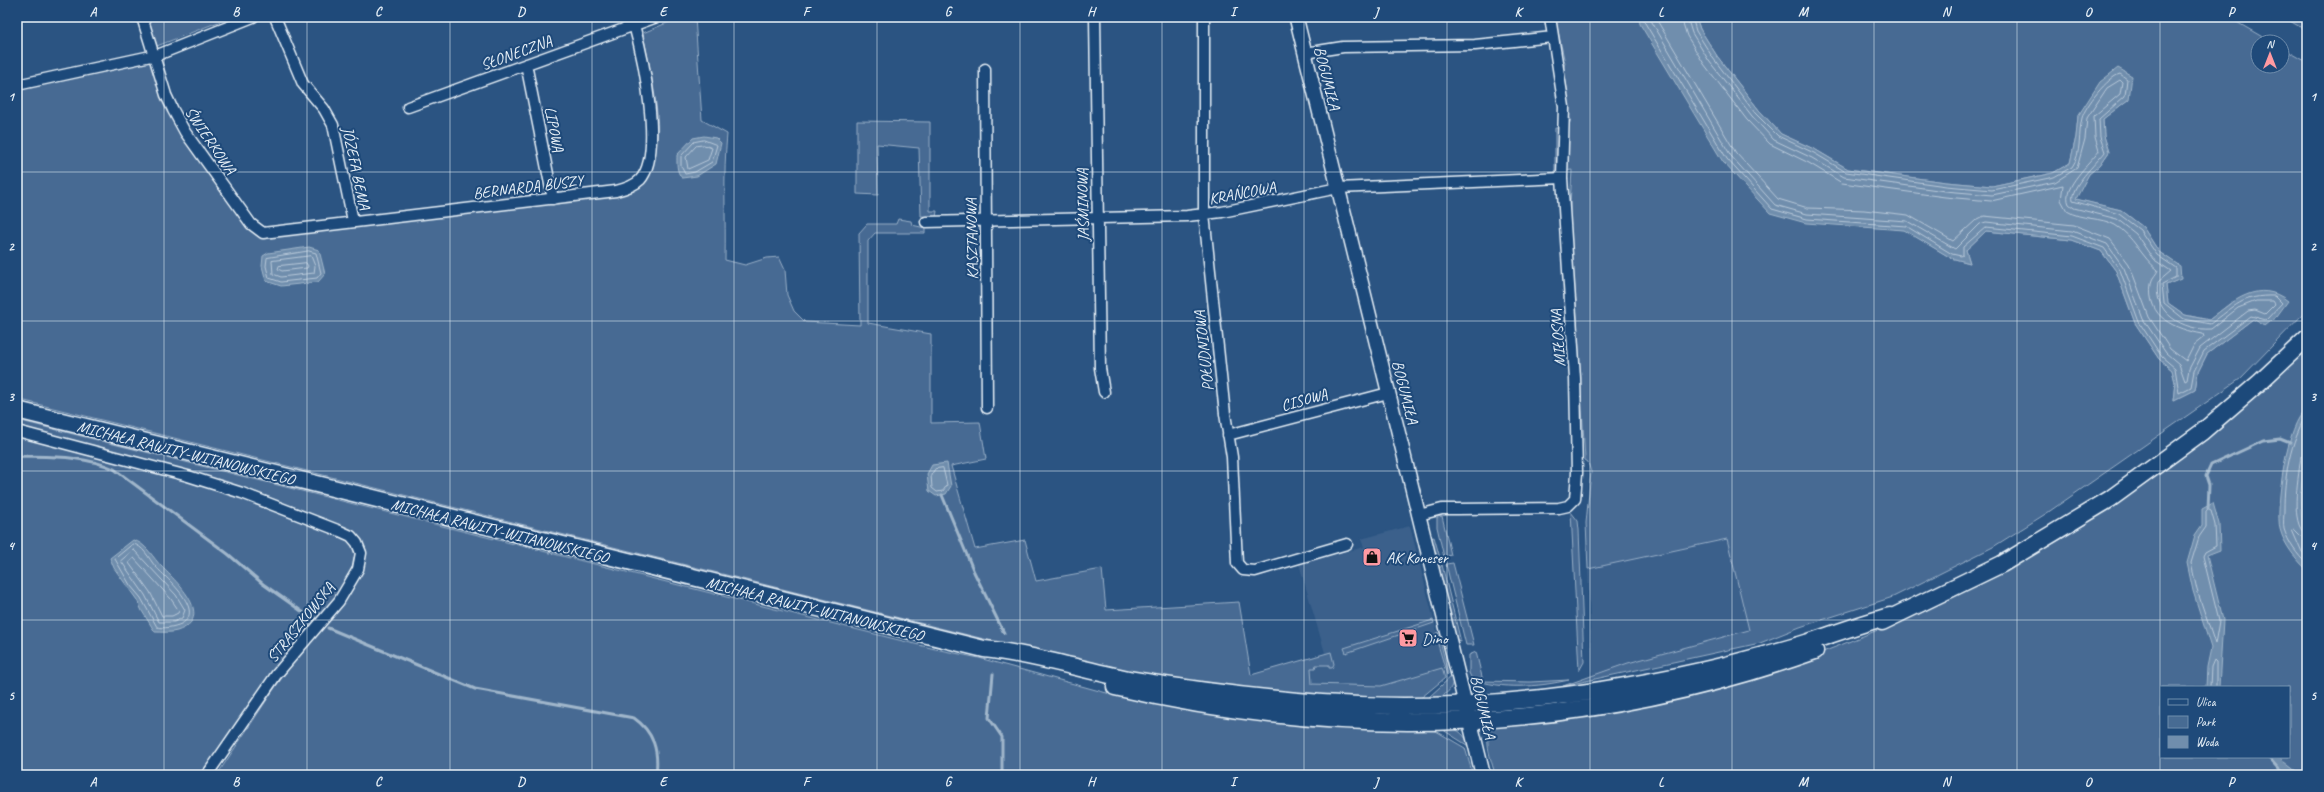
<svg xmlns="http://www.w3.org/2000/svg" width="2324" height="792" viewBox="0 0 2324 792" font-family="Caveat,sans-serif">
<style>
.built{fill:#3a608b}
.green{fill:#476b93;stroke:#98aec6;fill-rule:evenodd}
.water{fill:#708ead;stroke:#a0b6cb}
.lines{fill:none;stroke-linecap:round;stroke-linejoin:round}
.shore{stroke:#b8c9da;stroke-width:1}
.stream{stroke:#a0b6cb;stroke-width:3}
.minor-casing{stroke:#e8f1f8;stroke-width:13}
.tertiary-casing{stroke:#e8f1f8;stroke-width:16}
.secondary-casing{stroke:#e8f1f8;stroke-width:17}
.primary-casing{stroke:#e8f1f8;stroke-width:19}
.minor{stroke:#1f4a7a;stroke-width:10}
.tertiary{stroke:#1f4a7a;stroke-width:13}
.secondary{stroke:#1f4a7a;stroke-width:14}
.primary{stroke:#1f4a7a;stroke-width:16}
.grid{fill:none;stroke:#e8f1f8;stroke-width:1;stroke-opacity:0.55}
.labels{text-anchor:middle;stroke-width:4;stroke-linejoin:round;paint-order:stroke}
.street-label{font-size:16px;fill:#e8f1f8;stroke:#1f4a7a}
.poi-label{font-size:16px;fill:#e8f1f8;stroke:#1f4a7a;text-anchor:start}
.neatline{fill:none;stroke:#e8f1f8;stroke-width:1.5}
.grid-label{font-size:13px;text-anchor:middle;font-weight:bold;fill:#e8f1f8}
</style>
<rect width="100%" height="100%" fill="#2b5482"/>
<filter id="ink" filterUnits="userSpaceOnUse"><feTurbulence type="fractalNoise" baseFrequency=".025" numOctaves="2"/><feDisplacementMap in="SourceGraphic" scale="8" xChannelSelector="R" yChannelSelector="G"/><feConvolveMatrix kernelMatrix="1 2 1 2 8 2 1 2 1" color-interpolation-filters="sRGB"/></filter>
<g filter="url(#ink)">
<path class="built" d="M 1410,526 L 1447,672 L 1443,676 L 1359,693 L 1250,675 L 1325,653 L 1299,564 L 1364,547 L 1361,539 Z
M 1727,539 L 1749,630 L 1628,663 L 1592,676 L 1588,569 Z"/>
<path class="green" d="M 147,17 L 231,17 L 157,46 Z
M 681,17 L 695,17 L 702,120 L 727,134 C 723,176 726,218 725,260 L 745,265 L 767,258 L 779,257 L 785,270 L 787,295 L 794,311 L 805,322 L 860,325 L 859,233 L 867,224 L 896,224 L 898,219 L 911,221 L 912,225 L 925,228 L 925,233 L 875,233 L 868,241 L 868,323 L 931,334 L 931,423 L 980,422 L 986,459 L 951,466 L 975,549 L 1025,540 L 1036,581 L 1102,569 L 1106,610 L 1239,602 L 1251,675 L 1331,652 L 1334,664 L 1332,668 L 1329,668 L 1329,665 L 1316,665 L 1315,668 L 1311,668 L 1312,684 L 1381,686 L 1442,668 L 1445,678 L 1422,697 L 1419,698 L 1419,702 C 1345,700 1271,693 1198,683 C 1126,674 1054,655 984,639 L 17,399 L 17,90 L 151,61 L 164,100 L 252,230 L 631,190 C 638,177 650,163 655,150 C 664,121 648,63 643,33 Z
M 1559,17 L 1639,17 L 1641,24 L 1668,68 L 1863,225 L 1905,230 L 1951,258 L 1970,263 L 1966,250 L 1986,231 L 2071,240 L 2101,251 L 2116,271 L 2135,323 L 2159,359 L 2172,370 L 2175,382 L 2173,401 L 2195,390 L 2198,372 L 2207,354 L 2253,319 L 2233,301 L 2209,320 L 2185,315 L 2168,303 L 2166,285 L 2180,279 L 2179,266 L 2159,252 L 2143,227 L 2121,210 L 2075,199 L 2089,174 L 2100,165 L 2109,152 L 2104,136 L 2103,119 L 2129,99 L 2078,116 L 2076,137 L 2070,163 L 2053,173 L 1992,186 L 1946,182 L 1848,169 L 1816,150 L 1781,134 L 1759,110 L 1717,56 L 1700,29 L 1696,17 L 2228,17 L 2271,42 L 2258,42 L 2258,66 L 2282,66 L 2282,48 L 2307,62 L 2307,310 L 2240,379 L 2047,513 L 1993,547 L 1893,597 L 1800,627 L 1760,643 L 1563,686 L 1628,663 L 1749,630 L 1727,539 L 1588,569 L 1586,523 L 1591,472 L 1588,462 L 1585,460 L 1576,301 L 1569,222 L 1572,170 L 1555,172 L 1555,128 L 1564,128 L 1569,125 L 1571,119 L 1568,117 L 1567,88 L 1563,70 L 1565,63 L 1556,22 Z
M 2283,17 L 2307,17 L 2307,31 Z
M 857,121 L 930,122 L 930,211 L 937,211 L 936,217 L 921,216 L 919,148 L 877,144 L 878,195 L 857,194 Z
M 2307,349 L 2307,775 L 1495,775 C 1492,760 1480,736 1496,725 C 1556,713 1615,701 1675,690 C 1704,684 1733,681 1761,673 C 1797,663 1833,648 1868,634 C 2036,567 2178,475 2307,349 ZM 2161,687 L 2289,687 L 2289,757 L 2161,757 Z
M 17,420 L 935,649 L 979,658 L 1125,698 L 1171,706 L 1419,726 L 1419,730 L 1436,731 L 1465,748 L 1473,775 L 217,775 L 276,686 L 339,601 L 362,565 L 362,545 L 281,506 L 17,428 Z
M 17,434 L 134,465 L 247,500 L 351,541 L 356,559 L 343,586 L 318,628 L 210,775 L 17,775 Z
M 1571,512 L 1578,521 L 1579,530 L 1584,662 L 1579,671 Z
M 1442,516 L 1451,555 L 1444,557 L 1437,527 L 1437,517 Z
M 1434,537 L 1440,558 L 1435,554 L 1431,538 Z
M 1453,563 L 1474,645 L 1466,645 L 1446,564 Z
M 1442,565 L 1461,642 L 1456,639 L 1439,569 Z
M 1433,620 L 1434,623 L 1346,653 L 1344,648 Z
M 1438,632 L 1448,674 L 1447,675 L 1435,634 Z
M 1476,652 L 1483,681 L 1530,682 L 1569,680 C 1538,687 1502,690 1472,679 L 1469,673 L 1469,655 Z
M 1453,675 C 1454,692 1443,697 1429,701 L 1429,697 Z
M 1440,728 C 1456,727 1463,731 1470,747 Z"/>
<path class="water" d="M 1639,17 L 1696,17 L 1700,29 L 1717,56 L 1759,110 L 1781,134 L 1816,150 L 1848,169 L 1946,182 L 1992,186 L 2053,173 L 2070,163 L 2076,137 L 2078,116 L 2100,82 L 2118,68 L 2132,76 L 2129,99 L 2103,119 L 2104,136 L 2109,152 L 2100,165 L 2089,174 L 2076,199 L 2121,210 L 2143,227 L 2159,252 L 2180,266 L 2181,279 L 2166,285 L 2168,303 L 2185,315 L 2209,320 C 2233,301 2259,278 2288,301 L 2277,316 L 2265,326 L 2253,319 L 2207,354 L 2198,372 L 2195,390 L 2173,401 L 2175,382 L 2172,370 L 2159,359 L 2135,323 L 2116,271 L 2101,251 L 2071,240 L 1986,231 L 1966,250 L 1970,263 L 1951,258 L 1904,230 L 1806,223 L 1770,213 L 1723,162 L 1640,24 Z
M 704,136 L 716,138 L 721,143 L 716,164 L 697,176 L 682,178 C 676,172 677,162 677,155 L 693,138 Z
M 309,247 L 319,250 L 325,274 L 318,282 L 281,286 L 266,281 L 262,266 L 263,256 L 268,253 Z
M 2307,409 L 2307,453 L 2300,496 L 2302,523 L 2307,531 L 2307,570 C 2296,559 2284,545 2280,529 C 2275,508 2287,420 2307,409 Z
M 947,463 L 951,486 L 946,494 L 936,496 L 929,491 L 927,474 L 932,465 Z
M 2213,503 L 2219,524 L 2220,550 L 2207,555 L 2223,620 L 2219,687 L 2206,687 L 2207,667 L 2211,648 L 2193,591 L 2187,563 L 2195,535 L 2202,525 L 2202,509 Z
M 133,540 C 146,543 153,558 162,567 C 177,582 216,618 177,631 C 171,633 162,632 155,632 L 142,611 L 137,600 L 114,568 L 110,558 Z
M 2267,757 L 2279,757 L 2302,775 L 2285,775 Z"/>
<g class="lines">
<path class="shore" d="M 1643,17 L 1645,23 L 1727,159 L 1772,209 L 1807,219 L 1906,226 L 1952,254 L 1961,256 L 1963,255 L 1963,247 L 1986,227 L 2072,236 L 2104,248 L 2120,270 L 2139,322 L 2162,357 L 2175,368 L 2179,393 L 2191,387 L 2194,371 L 2204,351 L 2251,316 L 2266,320 L 2282,303 L 2275,296 C 2241,295 2236,306 2210,324 L 2184,319 L 2164,303 L 2162,284 L 2176,277 L 2176,268 L 2157,255 L 2140,230 L 2119,214 L 2073,201 C 2069,187 2097,163 2105,152 L 2100,137 L 2099,119 L 2125,96 L 2127,79 L 2120,74 C 2108,77 2085,106 2082,118 C 2078,133 2082,153 2072,167 L 2054,177 L 1992,190 L 1946,186 L 1846,172 L 1814,153 L 1778,136 L 1755,113 L 1713,58 L 1696,31 L 1692,17
M 1649,17 L 1731,156 L 1775,205 L 1807,214 L 1907,221 L 1955,249 L 1980,224 L 1986,222 L 2072,231 L 2107,244 L 2124,268 L 2143,319 L 2166,353 L 2179,364 L 2185,381 L 2187,380 L 2189,369 L 2200,348 L 2248,311 L 2255,310 L 2265,314 L 2275,304 L 2273,301 L 2256,301 L 2238,308 L 2211,329 C 2184,331 2152,313 2158,282 L 2171,271 L 2153,259 L 2136,234 L 2117,219 L 2074,208 L 2069,204 C 2061,187 2091,163 2099,151 L 2095,137 L 2094,116 L 2120,94 L 2122,82 L 2120,80 L 2107,88 L 2087,118 L 2085,139 L 2077,168 L 2055,182 L 1992,195 L 1945,191 L 1844,177 L 1812,158 L 1774,140 L 1752,116 L 1709,61 L 1692,33 L 1687,17
M 1655,17 L 1736,153 L 1778,199 L 1808,208 L 1864,210 L 1908,215 L 1953,241 L 1976,220 L 1984,216 L 2074,225 L 2110,239 L 2129,264 L 2149,317 L 2170,349 L 2186,361 L 2194,345 L 2204,337 L 2203,334 C 2175,329 2146,318 2151,283 C 2152,277 2157,274 2158,270 C 2141,257 2134,236 2115,225 C 2101,217 2081,220 2067,211 L 2061,200 L 2063,185 L 1991,201 L 1945,197 L 1842,183 L 1809,163 L 1770,144 L 1747,120 L 1704,64 L 1687,36 L 1681,17
M 704,140 L 717,145 L 712,162 L 695,172 L 685,174 L 681,166 L 681,156 L 694,142 Z
M 704,145 L 712,148 L 708,160 L 688,169 L 686,157 L 696,146 Z
M 309,251 L 316,253 L 321,273 L 317,278 L 281,282 L 269,278 L 266,266 L 267,258 Z
M 311,256 L 315,266 L 314,273 L 281,277 L 273,274 L 272,261 Z
M 306,263 L 308,266 L 307,268 L 282,271 L 278,269 L 279,266 Z
M 2307,413 C 2290,443 2284,476 2284,510 C 2284,516 2283,523 2284,529 C 2288,542 2297,555 2307,564
M 2307,452 L 2301,456 C 2299,475 2290,516 2303,532 L 2307,533
M 943,468 L 947,485 L 943,491 L 937,492 L 932,488 L 931,475 L 935,469 Z
M 2209,510 L 2211,511 L 2215,525 L 2216,546 L 2205,552 L 2203,556 L 2219,621 L 2215,644 L 2197,590 L 2191,563 L 2199,537 L 2206,527 L 2206,512 Z
M 2307,538 L 2301,536 L 2294,529 L 2292,530 L 2302,553 L 2307,557
M 133,544 C 143,545 149,559 155,566 C 165,577 207,611 181,624 C 174,627 163,629 157,627 L 141,598 L 130,585 L 115,559 Z
M 134,550 L 176,595 L 185,610 L 182,618 L 174,622 L 159,622 L 145,595 L 121,561 Z
M 134,558 L 171,599 L 179,611 L 178,613 L 172,616 L 162,616 L 150,592 L 129,563 Z
M 2210,687 L 2211,667 L 2214,660 L 2216,662 L 2216,687"/>
<path class="stream" d="M 17,456 C 49,457 84,455 114,469 L 228,554 L 263,584 L 314,620
M 942,495 L 974,572 L 1004,633
M 2208,509 L 2209,485 L 2206,476 L 2211,465 L 2263,441 L 2280,439 L 2290,443
M 328,628 L 475,689 L 634,718 C 654,732 659,751 656,775
M 993,674 L 989,718 L 1002,737 L 1002,775
M 2268,757 L 2284,775"/>
<defs>
<path id="minor" d="M 142,17 L 166,95 L 173,110 L 185,132 L 251,224 L 263,233 L 616,191 C 624,189 634,186 640,180 C 664,154 643,57 634,25
M 275,17 L 303,84 L 324,109 L 333,125 L 353,221
M 1095,17 L 1100,368 L 1104,392
M 1204,17 L 1204,214 L 1225,414 L 1232,457 L 1237,563 L 1243,570 L 1255,571 L 1347,544
M 1305,53 L 1343,47 L 1475,45 L 1553,37
M 526,64 L 553,199
M 985,69 L 987,408
M 17,85 L 160,54 L 253,17
M 408,107 L 657,17
M 926,222 L 1187,216 L 1222,212 L 1338,188 L 1562,178
M 17,431 L 188,476 L 242,493 L 340,531 L 351,536 L 357,543 L 361,553 L 358,569 L 339,601 L 276,675 L 207,775
M 1228,435 L 1388,393
M 1419,515 L 1442,509 L 1456,509 L 1559,508 L 1568,506 L 1575,499 L 1577,473 L 1575,378 L 1562,178 L 1564,107 L 1550,17"/>
<path id="tertiary" d="M 1296,17 L 1465,703"/>
<path id="secondary" d="M 1467,710 L 1483,775"/>
<path id="primary" d="M 17,410 L 984,649 C 1033,654 1081,670 1129,679 C 1193,690 1257,698 1322,703 C 1457,713 1594,697 1726,665 C 1753,658 1780,651 1806,643 C 1834,634 1862,623 1890,616
M 1882,622 L 2002,564 L 2110,499 L 2202,432 L 2260,382 L 2307,338
M 1115,687 C 1352,743 1586,732 1815,651"/>
</defs>
<use href="#minor" class="minor-casing"/>
<use href="#tertiary" class="tertiary-casing"/>
<use href="#secondary" class="secondary-casing"/>
<use href="#primary" class="primary-casing"/>
<use href="#minor" class="minor"/>
<use href="#tertiary" class="tertiary"/>
<use href="#secondary" class="secondary"/>
<use href="#primary" class="primary"/>
</g>
</g>
<path class="grid" d="M 164,17 L 164,775M 307,17 L 307,775M 450,17 L 450,775M 592,17 L 592,775M 734,17 L 734,775M 877,17 L 877,775M 1020,17 L 1020,775M 1162,17 L 1162,775M 1304,17 L 1304,775M 1447,17 L 1447,775M 1590,17 L 1590,775M 1732,17 L 1732,775M 1874,17 L 1874,775M 2017,17 L 2017,775M 2160,17 L 2160,775M 17,172 L 2307,172M 17,321 L 2307,321M 17,471 L 2307,471M 17,620 L 2307,620"/>
<defs>
<symbol id="shop-square" viewBox="-11 -11 22 22"><rect x="-9" y="-9" width="18" height="18" rx="4" fill="#ff9aa2" stroke="#1f4a7a"/><path d="M-5-2.5h2.3a2.7 3.5 0 0 1 5.4 0H5L5.5 6h-11ZM-1.5-2.5h3a1.5 2.3 0 0 0-3 0Z" fill="#111"/></symbol>
<symbol id="supermarket-square" viewBox="-11 -11 22 22"><rect x="-9" y="-9" width="18" height="18" rx="4" fill="#ff9aa2" stroke="#1f4a7a"/><path d="M-6-5.5h2.5l.6 2H6L4.5 2H-2.5L-4.4-4H-6ZM-1.5 3.2a1.3 1.3 0 1 0 .1 0ZM3 3.2a1.3 1.3 0 1 0 .1 0Z" fill="#111"/></symbol>
</defs>
<g fill-rule="evenodd">
<use href="#shop-square" x="1361" y="546" width="22" height="22"/>
<use href="#supermarket-square" x="1397" y="627" width="22" height="22"/>
</g>
<g class="labels">
<g class="street-label">
<text transform="translate(516 52) rotate(-20)" y="6">SŁONECZNA</text>
<text transform="translate(1328 78) rotate(76)" y="6">BOGUMIŁA</text>
<text transform="translate(555 129) rotate(79)" y="6">LIPOWA</text>
<text transform="translate(211 140) rotate(56)" y="6">ŚWIERKOWA</text>
<text transform="translate(357 168) rotate(78)" y="6">JÓZEFA BEMA</text>
<text transform="translate(528 186) rotate(-7)" y="6">BERNARDA BUSZY</text>
<text transform="translate(1242 192) rotate(-11)" y="6">KRAŃCOWA</text>
<text transform="translate(1082 205) rotate(-91)" y="6">JAŚMINOWA</text>
<text transform="translate(971 239) rotate(-91)" y="6">KASZTANOWA</text>
<text transform="translate(1557 338) rotate(-94)" y="6">MIŁOSNA</text>
<text transform="translate(1203 351) rotate(-96)" y="6">POŁUDNIOWA</text>
<text transform="translate(1406 392) rotate(76)" y="6">BOGUMIŁA</text>
<text transform="translate(1304 399) rotate(-15)" y="6">CISOWA</text>
<text transform="translate(186 452) rotate(14)" y="6">MICHAŁA RAWITY-WITANOWSKIEGO</text>
<text transform="translate(500 530) rotate(14)" y="6">MICHAŁA RAWITY-WITANOWSKIEGO</text>
<text transform="translate(815 608) rotate(14)" y="6">MICHAŁA RAWITY-WITANOWSKIEGO</text>
<text transform="translate(300 622) rotate(-51)" y="6">STRASZKOWSKA</text>
<text transform="translate(1484 707) rotate(77)" y="6">BOGUMIŁA</text>
</g>
<g class="poi-label">
<text x="1386" y="563">AK Koneser</text>
<text x="1422" y="644">Dino</text>
</g>
</g>
<rect width="2324" height="792" fill="none" stroke="#1f4a7a" stroke-width="44"/>
<rect x="2160" y="686" width="130" height="72" fill="#1f4a7a" stroke="#6f8dac"/>
<rect x="2168" y="699" width="20" height="6" fill="#1f4a7a" stroke="#6f8dac"/>
<text x="2196" y="706" font-size="12" fill="#e8f1f8">Ulica</text>
<rect x="2168" y="716" width="20" height="12" fill="#476b93" stroke="#6f8dac"/>
<text x="2196" y="726" font-size="12" fill="#e8f1f8">Park</text>
<rect x="2168" y="736" width="20" height="12" fill="#708ead" stroke="#6f8dac"/>
<text x="2196" y="746" font-size="12" fill="#e8f1f8">Woda</text>
<g transform="translate(2270 54)"><circle r="19" fill="#1f4a7a" stroke="#6f8dac"/>
<path d="M0-3L7 15L0 10L-7 15Z" fill="#ff9aa2"/>
<text y="-6" font-size="11" font-weight="bold" text-anchor="middle" fill="#e8f1f8">N</text>
</g>
<rect x="22" y="22" width="2280" height="748" class="neatline"/>
<g class="grid-label">
<text x="93" y="16">A</text>
<text x="236" y="16">B</text>
<text x="378" y="16">C</text>
<text x="521" y="16">D</text>
<text x="663" y="16">E</text>
<text x="806" y="16">F</text>
<text x="948" y="16">G</text>
<text x="1091" y="16">H</text>
<text x="1233" y="16">I</text>
<text x="1376" y="16">J</text>
<text x="1518" y="16">K</text>
<text x="1661" y="16">L</text>
<text x="1803" y="16">M</text>
<text x="1946" y="16">N</text>
<text x="2088" y="16">O</text>
<text x="2231" y="16">P</text>
<text x="11" y="101">1</text>
<text x="2313" y="101">1</text>
<text x="11" y="251">2</text>
<text x="2313" y="251">2</text>
<text x="11" y="401">3</text>
<text x="2313" y="401">3</text>
<text x="11" y="550">4</text>
<text x="2313" y="550">4</text>
<text x="11" y="700">5</text>
<text x="2313" y="700">5</text>
<text x="93" y="786">A</text>
<text x="236" y="786">B</text>
<text x="378" y="786">C</text>
<text x="521" y="786">D</text>
<text x="663" y="786">E</text>
<text x="806" y="786">F</text>
<text x="948" y="786">G</text>
<text x="1091" y="786">H</text>
<text x="1233" y="786">I</text>
<text x="1376" y="786">J</text>
<text x="1518" y="786">K</text>
<text x="1661" y="786">L</text>
<text x="1803" y="786">M</text>
<text x="1946" y="786">N</text>
<text x="2088" y="786">O</text>
<text x="2231" y="786">P</text>
</g>
</svg>
